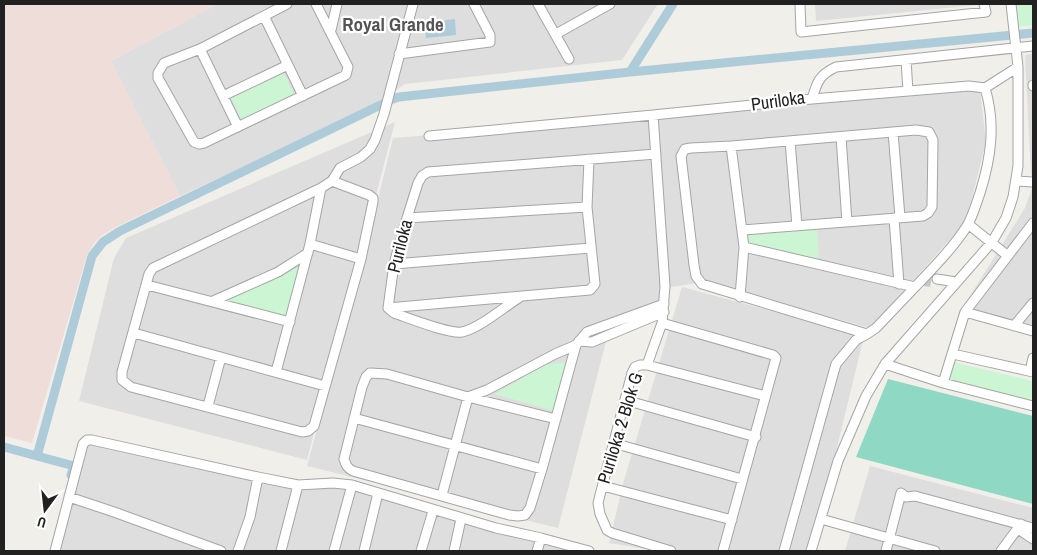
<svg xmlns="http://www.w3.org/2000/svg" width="1037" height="555" viewBox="0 0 1037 555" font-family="'Archivo Narrow',sans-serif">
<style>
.residential{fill:#dfdede}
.commercial{fill:#efddda}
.park{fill:#cbf5d3}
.pitch{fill:#8fd8c3}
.water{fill:#aecbda}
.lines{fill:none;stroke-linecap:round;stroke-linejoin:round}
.canal{stroke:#aecbda;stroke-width:9}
.minor-tunnel{stroke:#c7c6c1;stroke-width:9;stroke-dasharray:9 4.5;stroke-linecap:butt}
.minor-casing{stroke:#a5a5a5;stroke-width:11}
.minor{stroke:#fff;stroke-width:9}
.labels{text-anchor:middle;stroke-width:4.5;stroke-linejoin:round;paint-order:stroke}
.street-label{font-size:18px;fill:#212121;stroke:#fff}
.neighbourhood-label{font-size:19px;font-weight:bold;fill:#545454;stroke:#fff}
</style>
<rect width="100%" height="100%" fill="#f1efe9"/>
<path class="residential" d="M 217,4 L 658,4 L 622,60 L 405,84 L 365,110 L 180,196 L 111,61 Z
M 815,4 L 987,4 L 816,21 Z
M 1033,54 L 1033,176 L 1031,175 L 1025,55 Z
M 980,90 L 986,142 L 966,222 L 870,328 L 704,282 L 671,287 L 657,308 L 610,326 L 558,528 L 307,466 L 361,267 L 393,138 Z
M 395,122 L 307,460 L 79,401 L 114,258 L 126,238 Z
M 1032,188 L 1033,325 L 963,307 L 1025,208 Z
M 682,287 L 864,336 L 812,551 L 659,551 L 609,543 L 624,480 Z
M 91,444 L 296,485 L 329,485 L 366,492 L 572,551 L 51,551 L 73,462 Z
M 870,466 L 1033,508 L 1033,551 L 845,551 Z"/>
<path class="commercial" d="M 4,4 L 217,4 L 111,61 L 180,196 L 116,227 L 101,236 L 93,245 L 87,255 L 32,443 L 4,436 Z"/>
<path class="park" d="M 1014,4 L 1033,4 L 1033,25 L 1018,27 Z
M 283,71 L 294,94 L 241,119 L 230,96 Z
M 817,226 L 819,261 L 749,245 L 748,232 Z
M 308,263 L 293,320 L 222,300 Z
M 574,361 L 560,413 L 495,394 L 544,365 Z
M 953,362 L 1033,381 L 1033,405 L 948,383 Z"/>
<path class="pitch" d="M 888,379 L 1033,416 L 1033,504 L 856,457 Z"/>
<path class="water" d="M 455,19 L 456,35 L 426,38 L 424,23 Z"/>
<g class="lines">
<path class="canal" d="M 630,72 L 673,4
M 4,447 L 37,456 L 92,256 L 103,242 L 120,231 L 393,99 L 399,97 L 630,72 L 1033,33
M 37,456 L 74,466 L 71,475"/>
<path class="minor-tunnel" d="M 922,281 L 934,283"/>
<defs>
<path id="minor" d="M 287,4 L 200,49 L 164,63 L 158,73 L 158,78 L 194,142 L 199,144 L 204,143 L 346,75 L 348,67 L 316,4
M 538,4 L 569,59
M 800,4 L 801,32 L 986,12 L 984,4
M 264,16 L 303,96
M 331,30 L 337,4
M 556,34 L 610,4
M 200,49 L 238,127
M 399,54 L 490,42 L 490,35 L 474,4
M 906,60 L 908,91
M 1033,85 L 1033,86
M 985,88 L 1018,67
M 223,96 L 288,65
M 893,132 L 900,217
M 429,136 L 653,115
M 841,137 L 847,222
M 790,141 L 797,226
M 731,146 L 744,247 L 915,287 C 933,268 953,248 967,226 C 973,216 976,204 980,193 C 991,158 996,124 985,88 L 969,86 L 812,99
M 332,181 L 369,195 L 373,198 L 373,202 L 361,259 L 314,426 L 308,431 L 302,432 L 131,387 L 122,380 L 122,372 L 149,274 L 153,268 L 321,188 L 332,181 L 340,168 L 361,157 L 370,149 L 375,140 L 384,114 L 413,4
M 1017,181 L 1033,182
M 407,218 L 587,207
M 894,218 L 899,284
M 968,224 L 1008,256
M 743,230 L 923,216 L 928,213 L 932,207 L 933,140 L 929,132 L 916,130 L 731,146 L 691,148 L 685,149 L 681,156 L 694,265 L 696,276 L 702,284 L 867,334 L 876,328 L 915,287
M 310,244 L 361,259
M 394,264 L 591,248
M 937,279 L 956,282
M 147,285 L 290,322
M 740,297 L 744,247
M 213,301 L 278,272 L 308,253
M 388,308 L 394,264 L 407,218 L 418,183 L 422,176 L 428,172 L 656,154
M 388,308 L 590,290 L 595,284 L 587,207 L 589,159
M 388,308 L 394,313 C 409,318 448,334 462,332 C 480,328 504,307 520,297
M 965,312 L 1033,331
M 662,323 L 773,355 L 776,358 L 723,551
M 1014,326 L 1033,303
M 134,333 L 325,386
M 579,341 L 592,342 L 664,312
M 953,354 L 1033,372
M 885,364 L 943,383 L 1033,406
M 647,365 L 765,396
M 1030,371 L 1033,358
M 276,372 L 310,244 L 321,188
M 943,383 L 965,312 L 1033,223
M 625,400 L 756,437
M 208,406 L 221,357
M 354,418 L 542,469
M 556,419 L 468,397 L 387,374 L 370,373 L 366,377 L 362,387 L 344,459 C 346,465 347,468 353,471 L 509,515 L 518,516 L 525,515 L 530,508 L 542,469 L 576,345
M 613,443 L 742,479
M 603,486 L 732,520
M 442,495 L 468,397 L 487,390 L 555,354 L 576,345 L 587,332 L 664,304
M 69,497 L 114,512 L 221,551
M 821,519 L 935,551
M 1018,529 L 1033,539
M 55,551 L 83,444 L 87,440 L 92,440 L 258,477 L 298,485 L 333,483 L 352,485 L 496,528 L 541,538 L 589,551
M 238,551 L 250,517 L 258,477
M 281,551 L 298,485
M 334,551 L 352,485
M 364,551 L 378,493
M 421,551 L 433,511
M 454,551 L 461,519
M 537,551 L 541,538
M 671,551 L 612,533 L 607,530 L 600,514 L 598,503 L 600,495 L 632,373 L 635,367 L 640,365 L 647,365 L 662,323 L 665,286 L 653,115 L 812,99 C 817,82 819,75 836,67 L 1033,46
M 784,551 L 836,364 L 856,340 L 867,334
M 811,551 L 838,461 L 866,396 L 885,364 L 992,242 L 1006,218 L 1013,197 L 1018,166 L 1018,67 L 1011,4
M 886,551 L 901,493 L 906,497 L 915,496 L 1033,528
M 1001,551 L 1021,524"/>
</defs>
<use href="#minor" class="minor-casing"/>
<use href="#minor" class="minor"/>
</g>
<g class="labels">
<g class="street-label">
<text transform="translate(778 101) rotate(-8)" y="6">Puriloka</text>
<text transform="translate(400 246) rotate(-76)" y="6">Puriloka</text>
<text transform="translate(620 428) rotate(-73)" y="6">Puriloka 2 Blok G</text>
</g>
<g class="neighbourhood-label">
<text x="393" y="31">Royal Grande</text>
</g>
</g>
<rect width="1037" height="555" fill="none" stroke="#212121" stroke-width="10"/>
<g transform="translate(45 510) rotate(195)" stroke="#ffffff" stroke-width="4" paint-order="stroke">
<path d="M0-4L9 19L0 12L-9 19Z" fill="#212121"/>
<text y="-8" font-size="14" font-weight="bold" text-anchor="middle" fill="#212121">U</text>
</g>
</svg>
